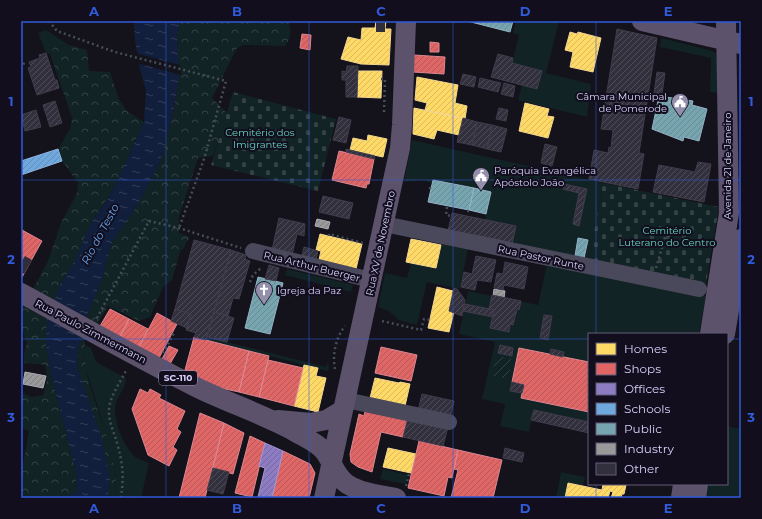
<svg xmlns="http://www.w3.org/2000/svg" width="762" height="519" viewBox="0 0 762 519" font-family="Montserrat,sans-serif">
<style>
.green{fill:#122325}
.forest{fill:url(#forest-crowns)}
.cemetery{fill:url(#cemetery-stones)}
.garden{fill:url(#garden-furrows)}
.water{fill:url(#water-ripples)}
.pier{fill:#14121a}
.homes{fill:url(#homes-hatch);stroke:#f3d692}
.shops{fill:url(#shops-hatch);stroke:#dd8692}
.offices{fill:url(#offices-hatch);stroke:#a495d4}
.schools{fill:url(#schools-hatch);stroke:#8eb4e5}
.public{fill:url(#public-hatch);stroke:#93b2c6}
.industry{fill:url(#industry-hatch);stroke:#acaab6}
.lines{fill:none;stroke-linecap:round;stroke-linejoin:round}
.stream{stroke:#111f3c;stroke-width:4}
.building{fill:url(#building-hatch);stroke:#413c4d}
.minor-tunnel{stroke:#312e3c;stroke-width:16;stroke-dasharray:16 8;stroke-linecap:butt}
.path{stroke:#454e5b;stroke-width:2.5;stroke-dasharray:2 3;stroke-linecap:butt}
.minor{stroke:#4a485b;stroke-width:16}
.major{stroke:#5d526c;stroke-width:20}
.grid{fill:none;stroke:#305bdb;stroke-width:1;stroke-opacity:0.55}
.labels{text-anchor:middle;stroke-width:4;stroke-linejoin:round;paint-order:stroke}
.shield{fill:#120e1e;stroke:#9c96b8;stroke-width:1}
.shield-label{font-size:9px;font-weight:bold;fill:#d7d0fa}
.poi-label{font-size:10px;fill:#d7d0fa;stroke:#120e1e;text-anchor:start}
.park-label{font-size:10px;fill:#63d3bf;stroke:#120e1e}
.street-label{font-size:10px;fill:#d7d0fa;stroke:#120e1e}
.water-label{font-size:11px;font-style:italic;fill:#67a8f1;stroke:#120e1e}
.neatline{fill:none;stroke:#305bdb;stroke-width:1.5}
.grid-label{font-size:13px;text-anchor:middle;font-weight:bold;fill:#305bdb}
</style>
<defs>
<pattern id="forest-crowns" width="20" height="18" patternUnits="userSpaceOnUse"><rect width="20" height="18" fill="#122325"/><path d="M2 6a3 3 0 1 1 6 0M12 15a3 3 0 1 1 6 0" fill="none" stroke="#344246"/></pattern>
<pattern id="cemetery-stones" width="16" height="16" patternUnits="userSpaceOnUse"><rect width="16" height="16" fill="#122325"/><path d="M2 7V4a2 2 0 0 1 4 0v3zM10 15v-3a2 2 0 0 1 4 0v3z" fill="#344246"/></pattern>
<pattern id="garden-furrows" width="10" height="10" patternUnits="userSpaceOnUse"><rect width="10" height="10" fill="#122325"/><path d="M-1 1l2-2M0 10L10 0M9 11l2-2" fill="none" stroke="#344246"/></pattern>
<pattern id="water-ripples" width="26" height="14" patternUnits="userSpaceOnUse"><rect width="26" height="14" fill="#111f3c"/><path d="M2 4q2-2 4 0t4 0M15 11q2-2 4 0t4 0" fill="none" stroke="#333e59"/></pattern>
<pattern id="homes-hatch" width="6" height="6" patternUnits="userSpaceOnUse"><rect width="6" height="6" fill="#ffd966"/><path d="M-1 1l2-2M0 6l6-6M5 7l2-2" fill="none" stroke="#d9ba61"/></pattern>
<pattern id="shops-hatch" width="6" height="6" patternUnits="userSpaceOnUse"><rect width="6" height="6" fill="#e06666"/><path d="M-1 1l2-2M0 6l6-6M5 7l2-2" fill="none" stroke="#b05a5e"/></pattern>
<pattern id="offices-hatch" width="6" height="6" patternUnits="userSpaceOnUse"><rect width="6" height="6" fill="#8e7cc3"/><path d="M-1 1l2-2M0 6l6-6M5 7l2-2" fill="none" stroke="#77699f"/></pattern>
<pattern id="schools-hatch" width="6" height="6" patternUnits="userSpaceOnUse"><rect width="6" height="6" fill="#6fa8dc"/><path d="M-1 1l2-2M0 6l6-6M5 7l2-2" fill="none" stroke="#638eb8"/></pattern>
<pattern id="public-hatch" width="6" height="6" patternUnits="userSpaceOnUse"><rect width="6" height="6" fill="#76a5af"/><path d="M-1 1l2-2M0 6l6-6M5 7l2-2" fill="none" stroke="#688b96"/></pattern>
<pattern id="industry-hatch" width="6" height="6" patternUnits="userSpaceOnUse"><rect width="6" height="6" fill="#999"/><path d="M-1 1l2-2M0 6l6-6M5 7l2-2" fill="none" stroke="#7e7e82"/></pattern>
<pattern id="building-hatch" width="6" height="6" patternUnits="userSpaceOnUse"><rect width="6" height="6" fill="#32303c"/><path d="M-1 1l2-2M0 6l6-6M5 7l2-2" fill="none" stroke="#4f4d59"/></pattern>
</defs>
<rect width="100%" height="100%" fill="#14121a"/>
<path class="green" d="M 516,21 L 559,21 L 546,73 L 591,84 L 587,117 L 518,100 L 522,85 L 537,89 L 542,71 L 512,63 L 519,35 L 513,33 Z
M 46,30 L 69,45 L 54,47 L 50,54 L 46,53 L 38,33 Z
M 661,38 L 709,50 L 716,53 L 717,61 L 719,93 L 710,92 L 711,58 L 660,47 Z
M 412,140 L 603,183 L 589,260 L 512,245 L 515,226 L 485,220 L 490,192 L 433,180 L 432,183 L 422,180 L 404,182 Z
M 442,242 L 468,248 L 460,289 L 427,282 L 417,325 L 398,320 C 392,312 387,310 378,307 L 385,273 L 407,278 L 411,263 L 436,269 Z
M 547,264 L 706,296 L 699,334 L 589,334 L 589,422 L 534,410 L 529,432 L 500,426 L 505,404 L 482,399 L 495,342 L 459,334 L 468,291 L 538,305 Z
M 287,269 L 353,285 L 351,292 L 285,275 Z
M 207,337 L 326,367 L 328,362 L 329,367 L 328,371 L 206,340 Z
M 85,345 L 91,348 L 96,362 L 126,378 C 127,387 118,395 116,403 C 112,418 123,444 133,455 C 137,459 144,461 149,463 L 141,498 L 115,498 L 116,477 L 99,410 L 86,370 L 86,362 L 83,358 Z
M 727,426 L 741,429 L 741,498 L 705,498 L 708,484 L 727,484 Z
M 383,469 L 408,475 L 406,484 L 380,479 Z
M 561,472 L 585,477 L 583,486 L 568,483 L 565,498 L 556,498 Z"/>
<path class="forest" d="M 180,21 L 272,21 L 289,23 C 291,32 291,38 285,46 L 244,45 L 237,48 L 212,98 L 227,113 L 213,156 L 198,158 L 179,217 L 179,233 L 190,237 L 186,243 L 184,248 L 180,252 L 172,280 L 163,287 L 150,317 L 139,321 L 108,306 L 97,325 L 86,319 L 103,277 L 111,244 L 135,209 L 160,163 L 173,113 L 179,78 L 177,36 Z
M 69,45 L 87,50 L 89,71 L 110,72 L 119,99 L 127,111 L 144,122 L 118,179 L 108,198 L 92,221 L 74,262 L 59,287 L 46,345 L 51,374 L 76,473 L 77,498 L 21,498 L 21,475 L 29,431 L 21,428 L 21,393 L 32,397 L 43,395 L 47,379 L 45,365 L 24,363 L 24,353 L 27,343 L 21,328 L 21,304 L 32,291 L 48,261 L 61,223 L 77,193 L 78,183 L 62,161 L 58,149 L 70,129 L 72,118 L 50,54 L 54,47 Z
M 85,323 L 85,345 L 83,358 L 86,362 L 86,370 L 90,386 L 107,438 L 116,477 L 115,498 L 108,498 L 110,478 L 77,366 L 78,349 Z"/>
<path class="cemetery" d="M 233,92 L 336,119 L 318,191 L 211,165 Z
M 603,183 L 719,207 L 706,284 L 589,260 Z"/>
<path class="garden" d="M 496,355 L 512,359 L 508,379 L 492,376 Z"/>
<path class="water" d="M 134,21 L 180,21 L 177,36 L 179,78 L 173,113 L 160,163 L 135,209 L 111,244 L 103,277 L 86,319 L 78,349 L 77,366 L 102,439 L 110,478 L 108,498 L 77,498 L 76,473 L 51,374 L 46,345 L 47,319 L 52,309 L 59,287 L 74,262 L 92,221 L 108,199 L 118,179 L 144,122 L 146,91 L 140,69 L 135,41 Z"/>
<path class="pier" d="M 135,53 L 180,65 L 181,75 L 137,63 Z"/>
<path class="homes" d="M 376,21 L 386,21 L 385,29 L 391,29 L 389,65 L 361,64 L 341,59 L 348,37 L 361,40 L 362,28 L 375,28 Z
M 570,32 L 577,34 L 578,32 L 601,38 L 593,72 L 570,67 L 573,52 L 565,50 Z
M 358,71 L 382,71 L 381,98 L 357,97 Z
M 417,77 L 458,85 L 455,103 L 467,106 L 465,119 L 425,110 L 427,103 L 415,100 Z
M 525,103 L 549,109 L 547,116 L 554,117 L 548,138 L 519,131 Z
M 414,108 L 463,118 L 459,135 L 437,130 L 434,139 L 413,134 Z
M 368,135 L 387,139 L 383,157 L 350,150 L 353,138 L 367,141 Z
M 320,234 L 362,244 L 355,273 L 318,264 L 321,251 L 316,250 Z
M 411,239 L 441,245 L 436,268 L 406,262 Z
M 437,287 L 453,291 L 449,311 L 454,312 L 449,332 L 428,328 Z
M 304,365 L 318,368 L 316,376 L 326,378 L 318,412 L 294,406 Z
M 375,378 L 399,383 L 400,382 L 410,384 L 405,406 L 370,398 Z
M 388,448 L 416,454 L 411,473 L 383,467 Z
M 568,483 L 602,490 L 603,484 L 626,485 L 624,494 L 622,494 L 621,498 L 611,498 L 613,492 L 610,491 L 608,498 L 565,498 Z"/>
<path class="shops" d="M 302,34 L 311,35 L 310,50 L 300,48 Z
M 430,42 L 439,43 L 439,52 L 430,52 Z
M 414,55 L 445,57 L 444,74 L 413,72 Z
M 339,151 L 374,159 L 369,184 L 367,184 L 366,188 L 332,180 Z
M 22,230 L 42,241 L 21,279 L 21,232 Z
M 110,309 L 129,319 L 120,337 L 100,326 Z
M 157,313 L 177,324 L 159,358 L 139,347 Z
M 129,319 L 148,329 L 139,347 L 120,337 Z
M 194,337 L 249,351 L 239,392 L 216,387 L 185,370 Z
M 169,346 L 178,350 L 170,364 L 162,359 Z
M 381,347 L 417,355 L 411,381 L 375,373 Z
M 519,348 L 589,362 L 589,412 L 521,398 L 524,385 L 512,382 Z
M 249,351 L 269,356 L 259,397 L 239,392 Z
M 268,360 L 303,368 L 294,406 L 259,397 Z
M 140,389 L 148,393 L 150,389 L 161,395 L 159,398 L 185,411 L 177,429 L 181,432 L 173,447 L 177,450 L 169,466 L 148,455 L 132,409 Z
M 366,407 L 408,416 L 403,437 L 381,432 L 372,472 L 358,467 L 351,462 L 350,454 L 359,414 L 364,416 Z
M 200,413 L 224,423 L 205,498 L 179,498 Z
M 224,423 L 244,433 L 233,474 L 213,468 Z
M 250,436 L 265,443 L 252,497 L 235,493 Z
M 419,441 L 458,450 L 452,478 L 448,477 L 444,496 L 408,488 Z
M 458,450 L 502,460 L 493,498 L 451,498 L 458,470 L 454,469 Z
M 283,451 L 310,464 L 315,473 L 309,498 L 272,498 Z"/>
<path class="offices" d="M 265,443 L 283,451 L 272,498 L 258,497 L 265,468 L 259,466 Z"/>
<path class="schools" d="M 58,149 L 62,161 L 21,175 L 21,161 Z"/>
<path class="public" d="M 467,21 L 513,21 L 510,32 Z
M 659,96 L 693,101 L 692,105 L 707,109 L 699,141 L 684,137 L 683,141 L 652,129 Z
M 433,180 L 474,188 L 469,210 L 428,202 Z
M 474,188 L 491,192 L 486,214 L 469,210 Z
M 578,238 L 588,240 L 584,258 L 575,256 Z
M 258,277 L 283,283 L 270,334 L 245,328 Z"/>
<path class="industry" d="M 317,219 L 330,222 L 328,229 L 315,226 Z
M 494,289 L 505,291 L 504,298 L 493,296 Z
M 25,372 L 46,376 L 43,388 L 23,384 Z"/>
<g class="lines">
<path class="stream" d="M 69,498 L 81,492"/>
</g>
<path class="building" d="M 617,29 L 657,38 L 639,153 L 644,154 L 638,189 L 589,179 L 594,150 L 608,153 L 609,147 L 611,148 L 613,130 L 601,129 Z
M 46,53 L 55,80 L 57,80 L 59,88 L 37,95 L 28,68 L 31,67 L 29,62 L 40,58 L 39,55 Z
M 498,54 L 513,58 L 512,63 L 542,71 L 537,89 L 491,77 Z
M 347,66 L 358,66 L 357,97 L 346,97 L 346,80 L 342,80 L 342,71 L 346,72 Z
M 657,72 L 665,73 L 662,94 L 654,93 Z
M 463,74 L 476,77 L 474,87 L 460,84 Z
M 480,78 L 501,83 L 498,92 L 478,87 Z
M 504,83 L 515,86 L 513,97 L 501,94 Z
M 55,101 L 62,123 L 50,127 L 43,105 Z
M 499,108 L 508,110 L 506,121 L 496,119 Z
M 36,110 L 41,127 L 25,131 L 21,115 Z
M 339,117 L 351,120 L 346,143 L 333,140 Z
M 463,118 L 477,122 L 472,145 L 457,142 Z
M 477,122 L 492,125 L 487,149 L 472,145 Z
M 492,125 L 507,129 L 501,152 L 487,149 Z
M 545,144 L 557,147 L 552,166 L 541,163 Z
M 346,149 L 375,156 L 374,159 L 346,152 Z
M 698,162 L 711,164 L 704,202 L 653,192 L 659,165 L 695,172 Z
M 564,184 L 587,189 L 579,226 L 573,224 L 579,193 L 563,189 Z
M 323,196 L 353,203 L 349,219 L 319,212 Z
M 452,213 L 516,226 L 512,244 L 448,231 Z
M 279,218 L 305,224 L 304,236 L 297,234 L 292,255 L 272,250 Z
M 194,240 L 231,250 L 206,340 L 194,337 L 196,333 L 186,330 L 191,314 L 175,309 Z
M 304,247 L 318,251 L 315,263 L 301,260 Z
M 231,250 L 246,255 L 245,259 L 250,261 L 239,299 L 233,298 L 228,316 L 214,312 Z
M 476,256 L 496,260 L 491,282 L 477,280 L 475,290 L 461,287 L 464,272 L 472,274 Z
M 505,262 L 528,267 L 524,289 L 504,285 L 503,290 L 494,288 L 497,273 L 503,274 Z
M 269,265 L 279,268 L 276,281 L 265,279 Z
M 454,288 L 457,289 L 465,300 L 462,316 L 449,311 Z
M 492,295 L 521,301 L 519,310 L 517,309 L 513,325 L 510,324 L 509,332 L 490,328 L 494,310 L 489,309 Z
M 465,304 L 494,310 L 493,317 L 463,311 Z
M 175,309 L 191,314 L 187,328 L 171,321 Z
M 214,312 L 234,318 L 227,342 L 207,337 Z
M 544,315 L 552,316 L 548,340 L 540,338 Z
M 500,345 L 513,348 L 512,356 L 498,353 Z
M 551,349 L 564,352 L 563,357 L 550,354 Z
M 512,382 L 524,385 L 522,393 L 510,391 Z
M 422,394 L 454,401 L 450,418 L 418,411 Z
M 534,410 L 589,422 L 589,433 L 531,420 Z
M 408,418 L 448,427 L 443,446 L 403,437 Z
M 505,448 L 524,453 L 522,462 L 503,458 Z
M 213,468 L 229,472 L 223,494 L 207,490 Z"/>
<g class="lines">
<path class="minor-tunnel" d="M 376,24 L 385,24
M 21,263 L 28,267"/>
<path class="path" d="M 49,21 L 57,31 L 115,52 L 226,81 L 204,159 L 179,228
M 21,69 L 25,61
M 381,79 L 385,79 L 384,113
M 21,92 L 21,95
M 430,189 L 430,187
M 447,207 L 446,215 L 451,216
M 467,211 L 470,211
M 329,236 L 329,234 L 363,243
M 656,268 L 668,227
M 250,282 L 253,275 L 260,269 L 261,269
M 97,318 L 149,221 L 179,228 L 241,248
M 382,321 L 421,330 L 424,319 L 430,320
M 163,353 L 174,333
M 335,369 C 332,355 336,337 345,326
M 406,486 L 409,474
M 121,498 C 124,476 123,464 117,443 C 114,432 108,421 109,409 C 110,396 121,381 127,369"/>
<path class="minor" d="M 384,224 L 699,289
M 253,251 L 371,280
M 346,400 L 449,422"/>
<path class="major" d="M 642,21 L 741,44
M 21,293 C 80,325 138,358 198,388 C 229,403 262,414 292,430 C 303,437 317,442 325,452 C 333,463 335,476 347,484 C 361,493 380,495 396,498
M 710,334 L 729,213 L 726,21
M 725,334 L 741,239
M 278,420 L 311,423 L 326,420 L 343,410
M 324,498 L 400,148 L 402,125 L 406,21
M 681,498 L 683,484
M 696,498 L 698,484"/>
</g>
<path class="grid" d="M 166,21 L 166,498M 309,21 L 309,498M 453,21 L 453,498M 596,21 L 596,334M 21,180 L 741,180M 21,339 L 589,339M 727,339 L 741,339M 596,484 L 596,498"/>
<defs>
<symbol id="civic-pin" viewBox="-11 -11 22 30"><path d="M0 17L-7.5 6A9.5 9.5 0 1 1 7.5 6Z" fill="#938eac" stroke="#120e1e"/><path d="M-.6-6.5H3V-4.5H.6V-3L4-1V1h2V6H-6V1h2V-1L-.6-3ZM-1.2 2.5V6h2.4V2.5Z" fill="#fff"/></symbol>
<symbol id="church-pin" viewBox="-11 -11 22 30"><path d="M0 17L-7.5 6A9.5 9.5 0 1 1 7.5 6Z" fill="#938eac" stroke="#120e1e"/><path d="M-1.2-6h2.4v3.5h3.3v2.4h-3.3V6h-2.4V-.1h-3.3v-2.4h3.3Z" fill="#fff"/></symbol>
</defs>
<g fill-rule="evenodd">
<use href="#civic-pin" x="670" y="92" width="20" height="27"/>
<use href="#civic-pin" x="471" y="166" width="20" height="27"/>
<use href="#church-pin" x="254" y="280" width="20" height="27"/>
</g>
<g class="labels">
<rect class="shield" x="159" y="371" width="38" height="14" rx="3"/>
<g class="shield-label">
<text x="178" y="381">SC-110</text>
</g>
<g class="poi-label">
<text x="667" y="100" text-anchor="end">Câmara Municipal<tspan x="667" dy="12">de Pomerode</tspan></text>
<text x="494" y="174">Paróquia Evangélica<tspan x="494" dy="12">Apóstolo João</tspan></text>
<text x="277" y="294">Igreja da Paz</text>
</g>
<g class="park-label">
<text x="260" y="136">Cemitério dos<tspan x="260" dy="12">Imigrantes</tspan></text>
<text x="667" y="234">Cemitério<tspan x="667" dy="12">Luterano do Centro</tspan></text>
</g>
<g class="street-label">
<text transform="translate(727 166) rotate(-90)" y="4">Avenida 21 de Janeiro</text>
<text transform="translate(380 243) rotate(-78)" y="4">Rua XV de Novembro</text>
<text transform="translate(541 257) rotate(12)" y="4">Rua Pastor Runte</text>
<text transform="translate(312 266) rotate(14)" y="4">Rua Arthur Buerger</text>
<text transform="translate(91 331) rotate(28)" y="4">Rua Paulo Zimmermann</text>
</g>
<g class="water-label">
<text transform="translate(100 234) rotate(-62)" y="4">Rio do Testo</text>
</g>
</g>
<rect width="762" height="519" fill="none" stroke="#120e1e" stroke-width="44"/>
<rect x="588" y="333" width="140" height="152" fill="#120e1e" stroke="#615c76"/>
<rect x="596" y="343" width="20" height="12" fill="#ffd966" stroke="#615c76"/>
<text x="624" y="353" font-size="12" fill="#d7d0fa">Homes</text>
<rect x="596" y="363" width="20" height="12" fill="#e06666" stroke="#615c76"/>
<text x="624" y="373" font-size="12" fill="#d7d0fa">Shops</text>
<rect x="596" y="383" width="20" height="12" fill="#8e7cc3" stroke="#615c76"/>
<text x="624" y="393" font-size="12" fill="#d7d0fa">Offices</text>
<rect x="596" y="403" width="20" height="12" fill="#6fa8dc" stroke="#615c76"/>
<text x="624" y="413" font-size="12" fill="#d7d0fa">Schools</text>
<rect x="596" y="423" width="20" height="12" fill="#76a5af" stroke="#615c76"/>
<text x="624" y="433" font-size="12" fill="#d7d0fa">Public</text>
<rect x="596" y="443" width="20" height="12" fill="#999999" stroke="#615c76"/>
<text x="624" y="453" font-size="12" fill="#d7d0fa">Industry</text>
<rect x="596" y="463" width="20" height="12" fill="#32303c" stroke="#615c76"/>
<text x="624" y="473" font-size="12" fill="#d7d0fa">Other</text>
<rect x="22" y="22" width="718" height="475" class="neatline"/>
<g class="grid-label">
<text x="94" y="16">A</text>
<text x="237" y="16">B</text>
<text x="381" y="16">C</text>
<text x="525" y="16">D</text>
<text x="668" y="16">E</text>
<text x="11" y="106">1</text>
<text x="751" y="106">1</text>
<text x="11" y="264">2</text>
<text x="751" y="264">2</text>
<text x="11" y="422">3</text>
<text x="751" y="422">3</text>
<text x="94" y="513">A</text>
<text x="237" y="513">B</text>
<text x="381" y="513">C</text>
<text x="525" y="513">D</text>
<text x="668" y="513">E</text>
</g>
</svg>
